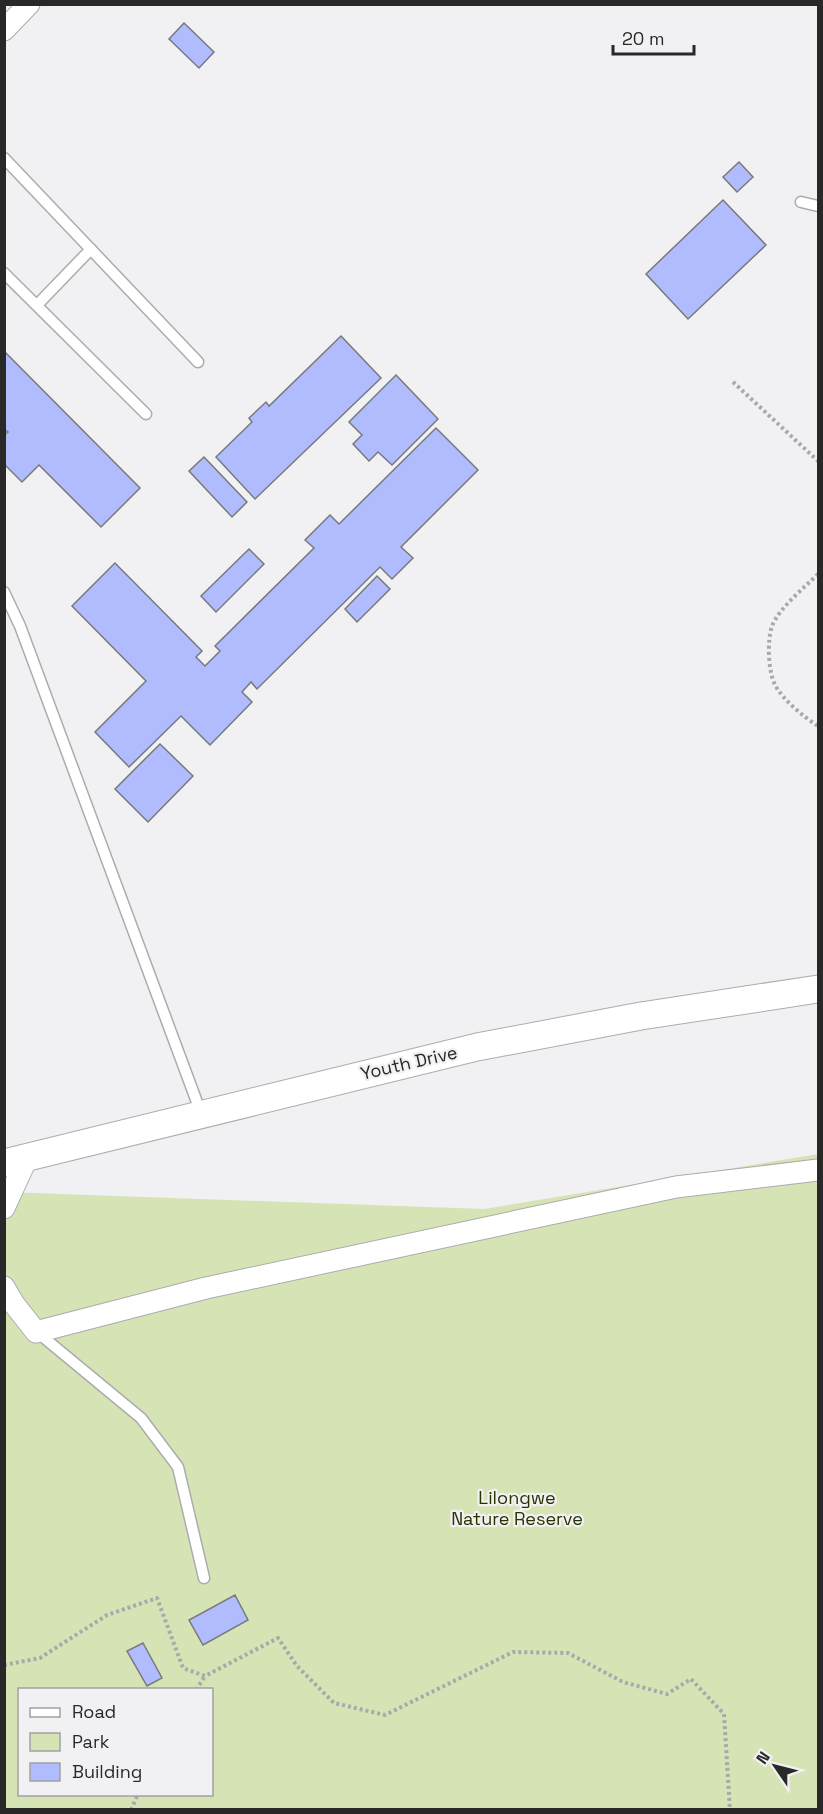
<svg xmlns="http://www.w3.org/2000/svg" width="823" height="1814" viewBox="0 0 823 1814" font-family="'Space Grotesk',sans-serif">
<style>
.green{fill:#d6e3b5;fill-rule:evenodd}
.building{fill:#b0bcfe;stroke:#78797a;stroke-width:1.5}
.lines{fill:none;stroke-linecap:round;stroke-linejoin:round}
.service-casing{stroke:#acacae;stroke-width:13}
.minor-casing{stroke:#acacae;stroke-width:23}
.tertiary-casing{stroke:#acacae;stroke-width:29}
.path{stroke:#a9a9aa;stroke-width:4;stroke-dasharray:3 3;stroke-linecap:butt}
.service{stroke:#fff;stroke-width:10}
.minor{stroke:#fff;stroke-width:21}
.tertiary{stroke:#fff;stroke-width:27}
.labels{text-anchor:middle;stroke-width:4.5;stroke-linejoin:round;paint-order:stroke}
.street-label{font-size:18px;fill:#282828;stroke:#f1f1f3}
.park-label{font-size:18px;fill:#2a3300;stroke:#f1f1f3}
</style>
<rect width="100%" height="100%" fill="#f1f1f3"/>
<path class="green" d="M 818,1154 L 818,1809 L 5,1810 L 5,1192 L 484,1209 ZM 20,1690 L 212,1690 L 212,1794 L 20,1794 Z"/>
<path class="building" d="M 184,23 L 214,52 L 199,68 L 169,39 Z
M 739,162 L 753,177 L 737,192 L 723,177 Z
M 723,200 L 766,245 L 688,319 L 646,274 Z
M 341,336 L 381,378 L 255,499 L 216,457 L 252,422 L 249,418 L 266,402 L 269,406 Z
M 4,351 L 140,488 L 101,527 L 39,465 L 22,482 L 4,464 L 4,435 L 8,432 L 4,429 Z
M 396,375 L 438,419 L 392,465 L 378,452 L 369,461 L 353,444 L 362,435 L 349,422 Z
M 436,428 L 478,470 L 401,547 L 413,558 L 392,579 L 380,567 L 257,689 L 251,682 L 242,692 L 252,702 L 210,745 L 181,716 L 129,767 L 95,732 L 146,681 L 72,606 L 115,563 L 202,651 L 196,657 L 205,666 L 220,651 L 215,646 L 314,548 L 305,540 L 330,515 L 339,524 Z
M 204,457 L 247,502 L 232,517 L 189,471 Z
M 249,549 L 264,564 L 216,612 L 201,596 Z
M 377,576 L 390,589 L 357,622 L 345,609 Z
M 160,744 L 193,776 L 148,822 L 115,789 Z
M 235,1595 L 248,1620 L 203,1645 L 189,1620 Z
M 143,1643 L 162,1678 L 147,1686 L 127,1651 Z"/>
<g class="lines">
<defs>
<path id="service" d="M 4,158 L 198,362
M 801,202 L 818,206
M 4,273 L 146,414
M 38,304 L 91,249
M 4,592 L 20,626 L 201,1113
M 37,1332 L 141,1418 L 178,1467 L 204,1578"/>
<path id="minor" d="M 4,30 L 29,4
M 4,1208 L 27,1158
M 4,1287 L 14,1304 L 36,1332 L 206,1288 L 676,1187 L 818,1170"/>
<path id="tertiary" d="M 4,1163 L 477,1047 L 641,1016 L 818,989"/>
</defs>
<use href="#service" class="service-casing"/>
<use href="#minor" class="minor-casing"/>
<use href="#tertiary" class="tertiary-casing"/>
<path class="path" d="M 733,382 L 818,461
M 818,574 C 805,587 779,608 772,626 C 767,641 768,670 775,685 C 784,701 804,717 818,726
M 4,1665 L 40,1658 L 107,1615 L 157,1598 L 183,1668 L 205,1676 L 278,1638 L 297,1666 L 334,1703 L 385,1715 L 513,1652 L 568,1653 L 623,1682 L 667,1694 L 691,1679 L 724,1714 L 730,1810
M 196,1690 L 205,1676
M 131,1810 L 138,1794"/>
<use href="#service" class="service"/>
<use href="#minor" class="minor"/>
<use href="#tertiary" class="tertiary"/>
</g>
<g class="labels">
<g class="street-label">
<text transform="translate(409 1063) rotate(-13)" y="6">Youth Drive</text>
</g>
<g class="park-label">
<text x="517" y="1504">Lilongwe<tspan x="517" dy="21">Nature Reserve</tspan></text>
</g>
</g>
<rect width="823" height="1814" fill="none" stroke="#282828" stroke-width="12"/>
<rect x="18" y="1688" width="195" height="108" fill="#f1f1f3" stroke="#a1a1a2" stroke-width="1.5"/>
<rect x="30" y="1708" width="30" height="9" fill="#ffffff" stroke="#a1a1a2" stroke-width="1.5"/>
<text x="72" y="1718" font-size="18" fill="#282828">Road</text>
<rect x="30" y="1733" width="30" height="18" fill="#d6e3b5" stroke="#a1a1a2" stroke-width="1.5"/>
<text x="72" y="1748" font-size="18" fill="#282828">Park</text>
<rect x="30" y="1763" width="30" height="18" fill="#b0bcfe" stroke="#a1a1a2" stroke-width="1.5"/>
<text x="72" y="1778" font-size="18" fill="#282828">Building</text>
<g transform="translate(775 1766) rotate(305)" stroke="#f1f1f3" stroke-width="4.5" paint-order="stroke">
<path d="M0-4.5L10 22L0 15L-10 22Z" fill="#282828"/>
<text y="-9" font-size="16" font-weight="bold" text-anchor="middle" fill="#282828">N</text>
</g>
<path d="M613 45v9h81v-9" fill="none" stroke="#282828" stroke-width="3"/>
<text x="622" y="45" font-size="18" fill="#282828" stroke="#f1f1f3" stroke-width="4.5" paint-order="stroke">20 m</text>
</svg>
